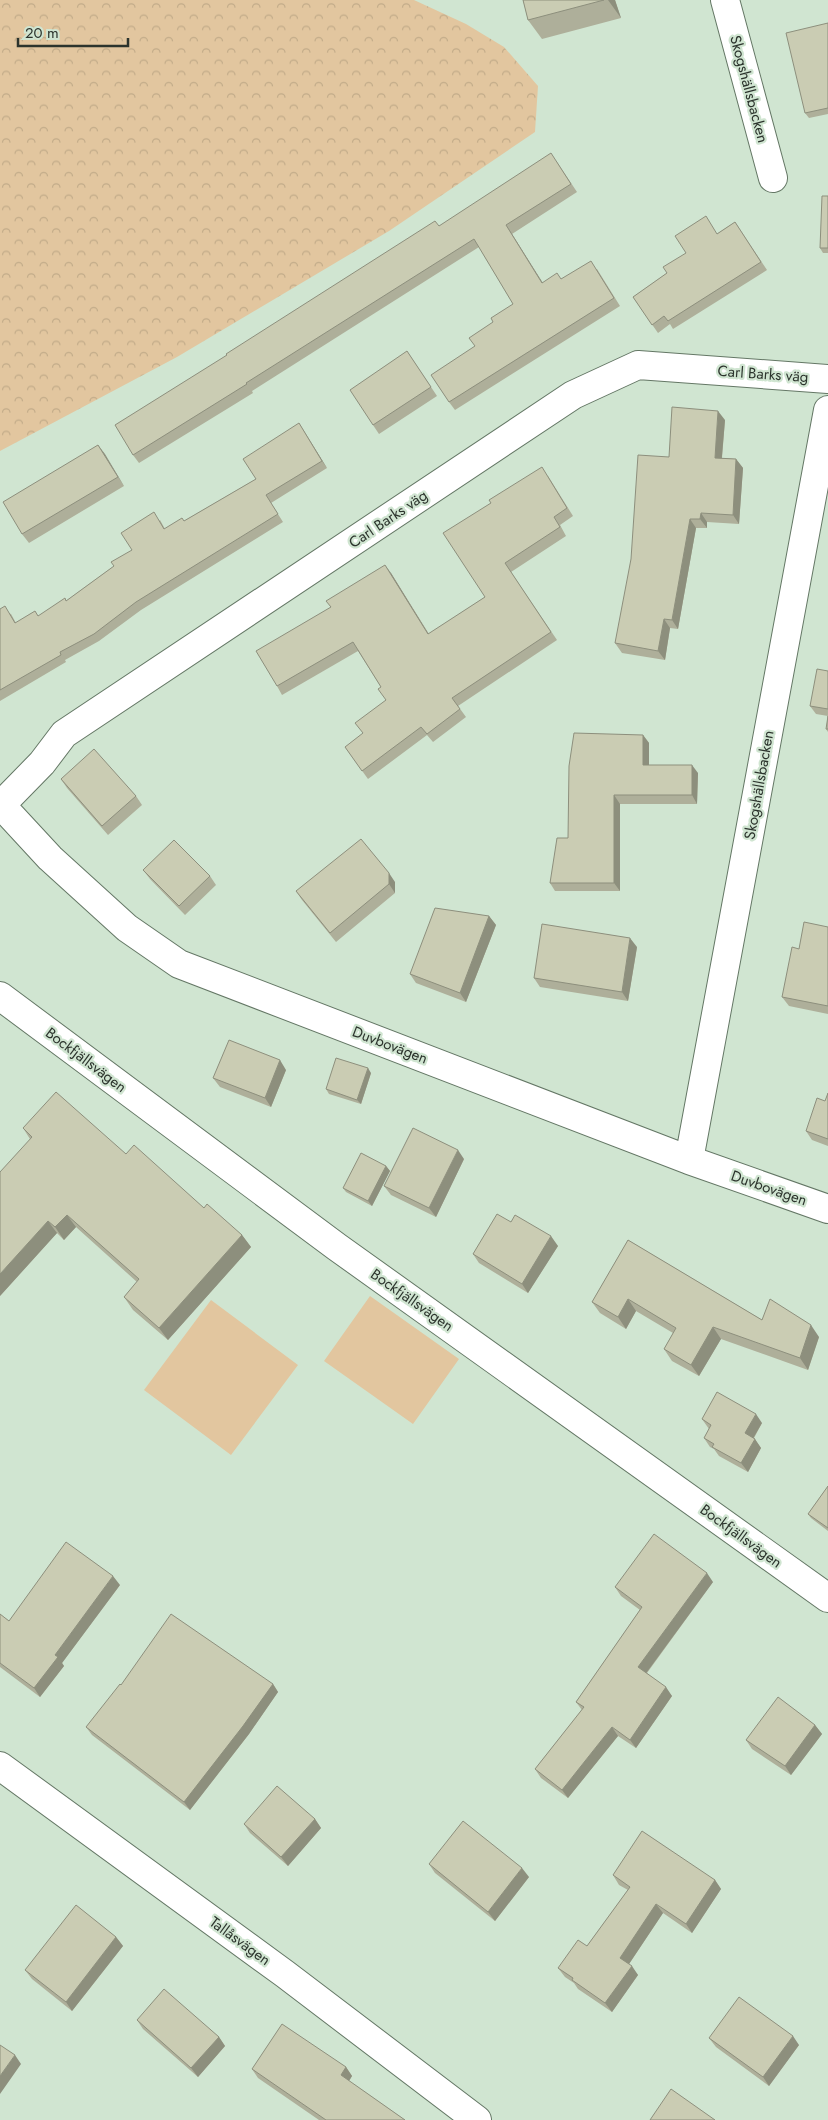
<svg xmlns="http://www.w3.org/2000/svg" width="828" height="2120" viewBox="0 0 828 2120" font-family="Jost,sans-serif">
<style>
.grass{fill:#e2c69f}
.forest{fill:url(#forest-crowns)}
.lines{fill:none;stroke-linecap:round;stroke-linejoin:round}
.minor-casing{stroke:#647765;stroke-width:30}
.minor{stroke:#fff;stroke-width:28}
.wall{fill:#aeaf9a}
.shaded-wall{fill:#8d8f7d}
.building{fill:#caccb3;stroke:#8d8f7d}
.labels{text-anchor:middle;stroke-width:4.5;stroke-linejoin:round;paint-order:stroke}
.street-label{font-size:15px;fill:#2c342d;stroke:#d0e5d1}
</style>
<defs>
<pattern id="forest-crowns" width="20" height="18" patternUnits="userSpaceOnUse" patternTransform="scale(1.25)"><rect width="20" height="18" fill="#e2c69f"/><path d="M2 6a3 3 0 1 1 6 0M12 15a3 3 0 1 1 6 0" fill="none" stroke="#c2ab89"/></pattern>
</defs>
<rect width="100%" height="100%" fill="#d0e5d1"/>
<path class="grass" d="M 370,1296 L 459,1359 L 413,1424 L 324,1361 Z
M 211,1300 L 298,1365 L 231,1455 L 144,1390 Z"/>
<path class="forest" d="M 0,0 L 414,0 L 466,24 L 504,47 L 538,86 L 535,132 L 389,231 L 177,357 L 0,451 Z"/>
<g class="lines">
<defs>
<path id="minor" d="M 725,0 L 773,178
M 0,804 L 50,858 L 127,928 L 179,964 L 689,1160 L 828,1209
M 0,806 L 42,763 L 64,734 L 573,395 L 638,365 L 828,379
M 0,996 L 337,1247 L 828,1598
M 689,1160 L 828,410
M 0,1766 L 285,1974 L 477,2120"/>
</defs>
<use href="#minor" class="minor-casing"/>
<use href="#minor" class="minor"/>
</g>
<path class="wall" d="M 523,0 L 615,0 L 621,18 L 542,39 L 528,20 Z
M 828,23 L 828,114 L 809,118 L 805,113 Z
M 557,162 L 577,192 L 512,234 L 542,283 L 561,279 L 597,269 L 620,306 L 455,410 L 449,402 L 475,346 L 493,322 L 513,304 L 479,247 L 252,391 L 253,393 L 139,463 L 133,455 L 439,226 Z
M 828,196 L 828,253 L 823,253 L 820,248 Z
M 735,222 L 767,270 L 673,329 L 670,324 L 658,333 L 633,297 L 667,273 L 718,233 Z
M 407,351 L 437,396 L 379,434 L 373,425 Z
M 725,420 L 722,458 L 736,459 L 743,468 L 739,524 L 707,522 L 707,528 L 696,528 L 678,629 L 670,628 L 665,660 L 622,653 L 615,643 L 669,457 Z
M 299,423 L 327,468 L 271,503 L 283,522 L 141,610 L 99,641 L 65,660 L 66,662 L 0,701 L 0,609 L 11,614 L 16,623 L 35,611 L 38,616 L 66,601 L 114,566 L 132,550 L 160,520 L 165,529 L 184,521 L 256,479 Z
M 98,445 L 124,486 L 29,543 L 22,534 Z
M 548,476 L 573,516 L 560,525 L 566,536 L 511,572 L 557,640 L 458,706 L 466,717 L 433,742 L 427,735 L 368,779 L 345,747 L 363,734 L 386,700 L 381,687 L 358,651 L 282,695 L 277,686 L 391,573 L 429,634 L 485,597 Z
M 828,671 L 828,732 L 826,729 L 828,716 L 816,714 L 810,706 Z
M 643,735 L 649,743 L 649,765 L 698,773 L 697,804 L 620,804 L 620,891 L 555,891 L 550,883 L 568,838 Z
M 61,779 L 136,796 L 142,805 L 108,835 L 67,788 Z
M 143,870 L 210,876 L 216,885 L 185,915 L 150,879 Z
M 395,882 L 395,893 L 336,942 L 302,900 L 296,891 Z
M 489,916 L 496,925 L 466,1002 L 416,983 L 410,974 Z
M 828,927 L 828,1014 L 789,1006 L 782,997 L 799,949 Z
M 637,947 L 628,1001 L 540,987 L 534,978 Z
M 286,1070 L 271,1107 L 220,1087 L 213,1078 Z
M 371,1073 L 361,1104 L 329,1094 L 326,1089 Z
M 828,1093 L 828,1146 L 812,1140 L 806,1131 L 825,1101 Z
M 23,1128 L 126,1154 L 242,1235 L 251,1247 L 168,1340 L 133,1310 L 124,1297 L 137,1282 L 76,1227 L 64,1240 L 57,1233 L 0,1296 L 30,1139 Z
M 464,1159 L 436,1217 L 391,1195 L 384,1186 Z
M 386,1166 L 390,1171 L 372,1206 L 346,1192 L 343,1188 Z
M 511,1222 L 558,1246 L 528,1293 L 479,1263 L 473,1254 Z
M 628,1240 L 762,1320 L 819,1337 L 808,1370 L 721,1339 L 699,1376 L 672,1361 L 664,1349 L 673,1333 L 636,1311 L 626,1329 L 600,1313 L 592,1302 Z
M 702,1419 L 762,1423 L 754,1438 L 761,1448 L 748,1472 L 719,1456 L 714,1449 L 710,1447 L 704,1438 L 709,1429 Z
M 828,1486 L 828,1531 L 811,1518 L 808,1514 Z
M 713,1582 L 647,1673 L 672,1696 L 636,1748 L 618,1736 L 568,1798 L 541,1778 L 535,1769 L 582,1710 L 576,1702 L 640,1610 L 621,1596 L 615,1587 Z
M 120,1585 L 62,1663 L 64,1666 L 40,1697 L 0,1667 L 0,1614 L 9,1621 Z
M 273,1684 L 278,1692 L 249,1734 L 190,1810 L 92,1735 L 86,1727 L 121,1685 Z
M 815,1725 L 822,1734 L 791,1775 L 752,1749 L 746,1740 Z
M 315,1819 L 321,1828 L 288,1866 L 250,1833 L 244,1824 Z
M 429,1864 L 529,1877 L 495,1921 L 435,1873 Z
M 613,1875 L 715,1880 L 721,1889 L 692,1933 L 663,1913 L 629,1964 L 638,1975 L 612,2012 L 578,1989 L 574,1983 L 565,1977 L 558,1968 L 587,1946 L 628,1890 L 619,1885 Z
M 116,1937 L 123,1946 L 72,2011 L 32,1979 L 25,1970 Z
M 137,2020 L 219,2037 L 225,2046 L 198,2077 L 143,2029 Z
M 709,2038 L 799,2045 L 769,2086 L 716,2047 Z
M 346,2067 L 352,2076 L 349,2081 L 405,2120 L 319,2120 L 258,2078 L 252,2069 Z"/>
<path class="shaded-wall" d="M 608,0 L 615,0 L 621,18 Z
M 506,225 L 512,234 L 548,291 L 542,283 Z
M 718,411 L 725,420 L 721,467 L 715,458 Z
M 299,423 L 304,431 L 327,468 L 322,461 Z
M 98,445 L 105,454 L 124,486 L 118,477 Z
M 736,459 L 743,468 L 739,524 L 733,515 Z
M 701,513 L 707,522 L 707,528 L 700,519 Z
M 690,519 L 696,528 L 678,629 L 672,620 Z
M 385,565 L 391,573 L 434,643 L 428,634 Z
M 664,619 L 670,628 L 665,660 L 658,651 Z
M 643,735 L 649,743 L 649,773 L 643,765 Z
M 692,765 L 698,773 L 697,804 L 692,795 Z
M 614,795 L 620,804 L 620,891 L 614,883 Z
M 389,873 L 395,882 L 395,893 L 389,884 Z
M 489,916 L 496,925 L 466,1002 L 460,993 Z
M 630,938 L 637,947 L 628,1001 L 622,992 Z
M 280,1060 L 286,1070 L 271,1107 L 265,1098 Z
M 368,1068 L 371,1073 L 361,1104 L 357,1100 Z
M 458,1150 L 464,1159 L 436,1217 L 429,1208 Z
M 386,1166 L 390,1171 L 372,1206 L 368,1201 Z
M 67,1215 L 76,1227 L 64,1240 L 55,1227 Z
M 48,1221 L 57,1233 L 0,1296 L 0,1274 Z
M 242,1235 L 251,1247 L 168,1340 L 159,1328 Z
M 551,1236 L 558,1246 L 528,1293 L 522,1284 Z
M 628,1299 L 636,1311 L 626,1329 L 618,1317 Z
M 811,1325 L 819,1337 L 808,1370 L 800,1358 Z
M 713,1327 L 721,1339 L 699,1376 L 691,1365 Z
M 756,1414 L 762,1423 L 751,1442 L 745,1433 Z
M 755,1439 L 761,1448 L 748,1472 L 741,1463 Z
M 707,1573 L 713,1582 L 644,1676 L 638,1667 Z
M 113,1576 L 120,1585 L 62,1663 L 64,1666 L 40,1697 L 34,1688 L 55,1655 Z
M 273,1684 L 278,1692 L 249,1734 L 190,1810 L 184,1802 Z
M 666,1687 L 672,1696 L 636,1748 L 630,1740 Z
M 815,1725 L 822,1734 L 791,1775 L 785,1766 Z
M 612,1727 L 618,1736 L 568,1798 L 562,1790 Z
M 315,1819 L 321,1828 L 288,1866 L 281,1857 Z
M 522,1868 L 529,1877 L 495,1921 L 488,1912 Z
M 715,1880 L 721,1889 L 692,1933 L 686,1924 Z
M 656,1904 L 663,1913 L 627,1967 L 620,1958 Z
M 116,1937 L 123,1946 L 72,2011 L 66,2002 Z
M 632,1966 L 638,1975 L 612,2012 L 605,2003 Z
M 793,2036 L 799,2045 L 769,2086 L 763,2077 Z
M 219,2037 L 225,2046 L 198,2077 L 191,2068 Z
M 15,2055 L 21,2064 L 0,2094 L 0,2076 Z
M 346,2067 L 352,2076 L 347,2084 L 341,2075 Z"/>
<path class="building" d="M 523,0 L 604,0 L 528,20 Z
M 828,23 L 828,108 L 805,113 L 786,33 Z
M 551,153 L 571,184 L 506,225 L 542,283 L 557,273 L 561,279 L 591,261 L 614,298 L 449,402 L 431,375 L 475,346 L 469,338 L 493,322 L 491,318 L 513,304 L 474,239 L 246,383 L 247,384 L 133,455 L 115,425 L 227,355 L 226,354 L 435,221 L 439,226 Z
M 822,196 L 828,196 L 828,248 L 820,248 Z
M 706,216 L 717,234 L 735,222 L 761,262 L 668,321 L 664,316 L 652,325 L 633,297 L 667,273 L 663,267 L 686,253 L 675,236 Z
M 407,351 L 431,387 L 373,425 L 350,390 Z
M 672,407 L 718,411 L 715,458 L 736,459 L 733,515 L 701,513 L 700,519 L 690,519 L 672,620 L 664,619 L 658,651 L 615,643 L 631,559 L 638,455 L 669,457 Z
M 299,423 L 322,461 L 266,495 L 278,514 L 136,602 L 94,634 L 60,652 L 61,655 L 0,690 L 0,609 L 5,606 L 15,623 L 35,611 L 38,616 L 65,598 L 66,601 L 114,566 L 111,562 L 132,550 L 121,533 L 154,512 L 164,529 L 182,518 L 184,521 L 256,479 L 243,459 Z
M 98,445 L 118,477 L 22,534 L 3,502 Z
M 542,467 L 567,508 L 554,517 L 560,527 L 505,563 L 551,632 L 452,698 L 460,709 L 427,734 L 421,727 L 362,771 L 345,747 L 363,733 L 355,723 L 386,700 L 378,689 L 381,687 L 353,642 L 277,686 L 256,651 L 331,607 L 326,601 L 385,565 L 428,634 L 485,597 L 443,533 L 491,503 L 489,500 Z
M 817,669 L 828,671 L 828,709 L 810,706 Z
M 828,716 L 828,729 L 826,729 Z
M 574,733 L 643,735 L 643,765 L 692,765 L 692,795 L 614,795 L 614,883 L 550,883 L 557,838 L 568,838 L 569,766 Z
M 94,749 L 136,796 L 102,826 L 61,779 Z
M 361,839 L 389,873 L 389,884 L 330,933 L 296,891 Z
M 174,840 L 210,876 L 179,906 L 143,870 Z
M 435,908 L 489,916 L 460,993 L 410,974 Z
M 804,922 L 828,927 L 828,1006 L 782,997 L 792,947 L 799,949 Z
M 542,924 L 630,938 L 622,992 L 534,978 Z
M 229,1040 L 280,1060 L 265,1098 L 213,1078 Z
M 336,1058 L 368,1068 L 357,1100 L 326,1089 Z
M 56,1092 L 126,1154 L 134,1145 L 204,1208 L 207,1204 L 242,1235 L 159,1328 L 124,1297 L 139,1279 L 67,1215 L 55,1227 L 48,1221 L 0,1274 L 0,1172 L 32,1137 L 23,1128 Z
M 828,1093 L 828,1139 L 806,1131 L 817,1098 L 825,1101 Z
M 413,1128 L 458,1150 L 429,1208 L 384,1186 Z
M 361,1153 L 386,1166 L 368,1201 L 343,1188 Z
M 497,1214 L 511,1222 L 515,1215 L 551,1236 L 522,1284 L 473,1254 Z
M 628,1240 L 762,1320 L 770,1299 L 811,1325 L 800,1358 L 713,1327 L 691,1365 L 664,1349 L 676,1328 L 628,1299 L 618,1317 L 592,1302 Z
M 717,1392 L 756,1414 L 745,1433 L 755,1439 L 741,1463 L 712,1447 L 714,1444 L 704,1438 L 711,1425 L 702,1419 Z
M 828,1486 L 828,1528 L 808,1514 Z
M 654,1534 L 707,1573 L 638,1667 L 666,1687 L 630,1740 L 612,1727 L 562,1790 L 535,1769 L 584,1707 L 576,1702 L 642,1607 L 615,1587 Z
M 66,1542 L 113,1576 L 55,1655 L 58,1657 L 34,1688 L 0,1663 L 0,1614 L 9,1621 Z
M 171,1614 L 273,1684 L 243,1726 L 184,1802 L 86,1727 L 120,1684 L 121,1685 Z
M 778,1697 L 815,1725 L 785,1766 L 746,1740 Z
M 277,1786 L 315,1819 L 281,1857 L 244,1824 Z
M 463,1821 L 522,1868 L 488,1912 L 429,1864 Z
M 642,1831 L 715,1880 L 686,1924 L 656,1904 L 620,1958 L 632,1966 L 605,2003 L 572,1980 L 573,1978 L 558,1968 L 578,1940 L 587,1946 L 630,1887 L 613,1875 Z
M 76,1905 L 116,1937 L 66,2002 L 25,1970 Z
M 164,1989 L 219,2037 L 191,2068 L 137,2020 Z
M 739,1997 L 793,2036 L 763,2077 L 709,2038 Z
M 282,2024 L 346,2067 L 341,2075 L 405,2120 L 326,2120 L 252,2069 Z
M 0,2045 L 15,2055 L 0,2076 Z
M 671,2089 L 715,2120 L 650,2120 Z"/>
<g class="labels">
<g class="street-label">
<text transform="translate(749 89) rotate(75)" y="5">Skogshällsbacken</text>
<text transform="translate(763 374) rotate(4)" y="5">Carl Barks väg</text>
<text transform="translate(388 519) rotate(-34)" y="5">Carl Barks väg</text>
<text transform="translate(759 785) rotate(-80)" y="5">Skogshällsbacken</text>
<text transform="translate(390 1045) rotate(21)" y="5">Duvbovägen</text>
<text transform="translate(86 1060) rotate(37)" y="5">Bockfjällsvägen</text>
<text transform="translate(769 1188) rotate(19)" y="5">Duvbovägen</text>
<text transform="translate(412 1300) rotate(35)" y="5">Bockfjällsvägen</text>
<text transform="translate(741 1536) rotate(36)" y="5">Bockfjällsvägen</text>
<text transform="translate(240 1941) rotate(36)" y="5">Tallåsvägen</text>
</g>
</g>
<path d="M18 38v8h110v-8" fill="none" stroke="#2c342d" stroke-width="2.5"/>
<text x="25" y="38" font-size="15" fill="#2c342d" stroke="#d0e5d1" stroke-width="4" paint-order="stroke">20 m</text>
</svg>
